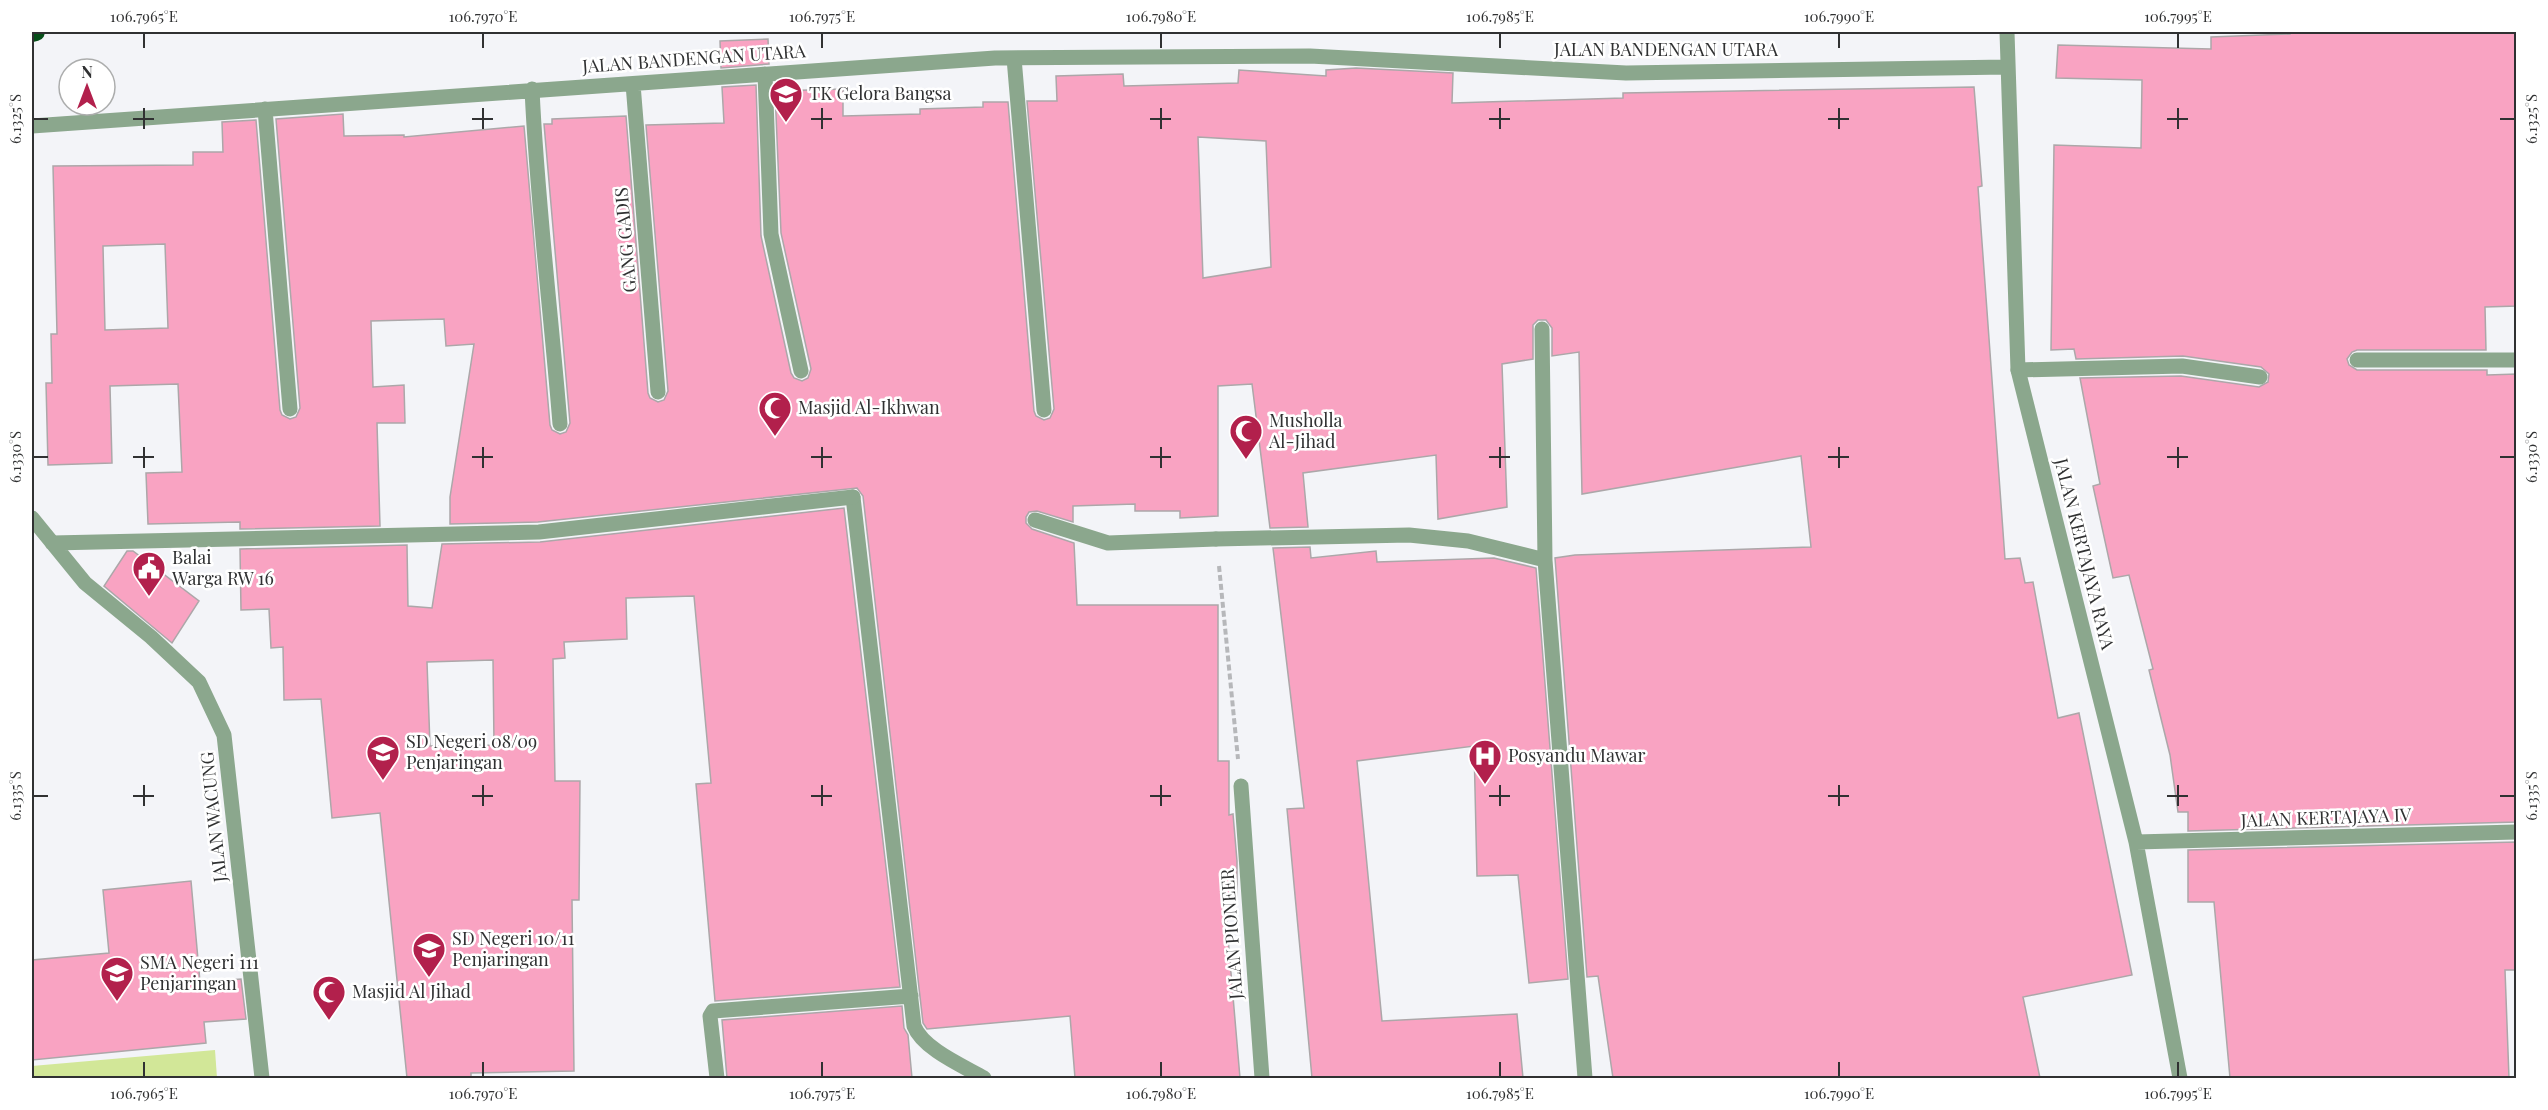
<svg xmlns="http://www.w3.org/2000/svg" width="2548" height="1110" viewBox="0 0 2548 1110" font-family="'Playfair Display',serif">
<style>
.green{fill:#d2e798}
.building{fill:#f9a3c2;stroke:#aca7a9;stroke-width:1.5;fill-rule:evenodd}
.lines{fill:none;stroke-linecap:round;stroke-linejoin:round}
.path{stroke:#b6b7ba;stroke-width:4;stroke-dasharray:6 3;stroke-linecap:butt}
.service{stroke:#8ba78d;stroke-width:15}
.minor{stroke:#8ba78d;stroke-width:15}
.motorway{stroke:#074f1a;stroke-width:18}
.ticks{fill:none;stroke:#303132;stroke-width:2}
.labels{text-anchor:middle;stroke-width:5;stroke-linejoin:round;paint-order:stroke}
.street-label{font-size:18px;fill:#303132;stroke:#fff}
.poi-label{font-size:18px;fill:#303132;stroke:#fff;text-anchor:start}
.neatline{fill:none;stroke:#303132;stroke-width:2}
.ticks-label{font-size:15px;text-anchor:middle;fill:#303132}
</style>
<rect width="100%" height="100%" fill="#f3f4f8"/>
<path class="green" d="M 215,1050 L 217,1078 L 32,1078 L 32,1066 Z"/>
<path class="building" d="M 2290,32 L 2517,32 L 2517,306 L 2485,307 L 2486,350 L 2357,350 L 2352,352 L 2347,359 L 2349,365 L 2357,370 L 2487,370 L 2487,375 L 2517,374 L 2517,822 L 2188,831 L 2188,812 L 2178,812 L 2170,755 L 2149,670 L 2153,669 L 2129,575 L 2113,578 L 2093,486 L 2100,484 L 2080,378 L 2181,376 L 2259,387 L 2268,382 L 2269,374 L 2261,367 L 2183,356 L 2076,359 L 2074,349 L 2051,350 L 2054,145 L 2141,148 L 2142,80 L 2056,78 L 2058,45 L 2211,49 L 2211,37 L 2290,34 Z
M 768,39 L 769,64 L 721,68 L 720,41 Z
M 1356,68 L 1453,73 L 1452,103 L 1623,98 L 1623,93 L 1974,87 L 1982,186 L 1978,187 L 2005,559 L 2020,558 L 2025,583 L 2033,582 L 2058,718 L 2079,713 L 2132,975 L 2023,997 L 2040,1078 L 1613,1078 L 1598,976 L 1587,977 L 1555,558 L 1575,555 L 1811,547 L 1801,456 L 1582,494 L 1579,352 L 1552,356 L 1552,328 L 1546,320 L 1538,320 L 1533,325 L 1533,359 L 1502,364 L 1507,507 L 1438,519 L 1436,455 L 1303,473 L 1308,527 L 1270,528 L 1252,384 L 1218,386 L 1218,516 L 1180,518 L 1180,511 L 1135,511 L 1135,504 L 1073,506 L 1073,522 L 1037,511 L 1029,512 L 1026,517 L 1026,523 L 1032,529 L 1074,543 L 1077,605 L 1218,605 L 1218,761 L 1229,761 L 1229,815 L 1233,814 L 1237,861 L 1237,903 L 1225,903 L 1240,1078 L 1075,1078 L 1070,1016 L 927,1029 L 923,1023 L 863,496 L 857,488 L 538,522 L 450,524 L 450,497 L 474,344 L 446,346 L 444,319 L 371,321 L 373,387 L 404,385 L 405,423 L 377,423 L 380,526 L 240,529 L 240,522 L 148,524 L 146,473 L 182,472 L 178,384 L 110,386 L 112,463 L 48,465 L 46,383 L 52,383 L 51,334 L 57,334 L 53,166 L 193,165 L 193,152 L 223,152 L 222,122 L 256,120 L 280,410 L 282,415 L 290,419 L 296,417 L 300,408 L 276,119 L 343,114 L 344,136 L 404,135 L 404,137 L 524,126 L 550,425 L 552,430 L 560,434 L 566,432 L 570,423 L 544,124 L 552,124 L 552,119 L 626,116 L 648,393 L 650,398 L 658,402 L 664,400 L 668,391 L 646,125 L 724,123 L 722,87 L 756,85 L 761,236 L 791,373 L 794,378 L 802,381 L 808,378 L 811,369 L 781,233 L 775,91 L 843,89 L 843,116 L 920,114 L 920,109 L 983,107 L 983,102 L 1008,102 L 1034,411 L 1036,416 L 1044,420 L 1050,418 L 1054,409 L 1027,101 L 1057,101 L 1056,76 L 1123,74 L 1124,86 L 1238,83 L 1239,70 L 1326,76 L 1326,70 ZM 1198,137 L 1266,141 L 1271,267 L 1203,278 ZM 165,244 L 168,328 L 105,330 L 103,246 Z
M 844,508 L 900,987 L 715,1001 L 696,784 L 711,783 L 694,596 L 626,598 L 627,639 L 564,642 L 565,658 L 553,659 L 555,781 L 580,781 L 579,900 L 572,900 L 574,1071 L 471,1073 L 471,1078 L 407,1078 L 380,813 L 332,818 L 321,699 L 284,700 L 283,647 L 271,648 L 269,609 L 241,610 L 240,549 L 407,545 L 408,606 L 432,608 L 442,544 L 540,542 ZM 493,660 L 494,745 L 430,746 L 427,662 Z
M 1310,547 L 1311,558 L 1376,551 L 1377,562 L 1494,558 L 1536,568 L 1568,979 L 1529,983 L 1518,875 L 1477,876 L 1474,746 L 1357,761 L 1382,1021 L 1517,1014 L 1523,1078 L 1312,1078 L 1287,809 L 1304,808 L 1273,548 Z
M 127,551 L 133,551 L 199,601 L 172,643 L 104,586 Z
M 2517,842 L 2517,970 L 2505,970 L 2509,1078 L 2230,1078 L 2214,902 L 2188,902 L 2188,850 Z
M 191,881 L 200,982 L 241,979 L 246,1019 L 204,1022 L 206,1043 L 32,1060 L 32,960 L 109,953 L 103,890 Z
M 902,1006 L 904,1028 L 908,1035 L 912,1078 L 727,1078 L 722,1020 Z"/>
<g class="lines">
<path class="path" d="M 1219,566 L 1238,759"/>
<path class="service" d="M 1542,329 L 1545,560 L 1585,1078
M 2018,370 L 2182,366 L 2260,377
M 853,497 L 914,1026 C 923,1049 963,1066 984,1078
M 1216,539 L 1409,535 L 1468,541 L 1545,560
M 717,1078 L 710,1016 L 713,1011 L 911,996"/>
<path class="minor" d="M 2007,32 L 2018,370 L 2136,842 L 2180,1078
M 1014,58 L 1044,410
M 765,74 L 771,234 L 801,371
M 633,84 L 658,392
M 532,89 C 537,201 551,312 560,424
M 265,109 L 290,409
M 32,126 L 995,58 L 1310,56 L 1626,73 L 2007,67
M 2357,360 L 2516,360
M 32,518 L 85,583 L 151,637 L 199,682 L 224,735 L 262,1078
M 1035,520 L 1108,543 L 1216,539
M 52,543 L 539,532 L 853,497
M 1241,786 L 1262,1078
M 2136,842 L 2516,832"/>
<path class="motorway" d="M 32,33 L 36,32"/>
</g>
<path class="ticks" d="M 144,33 L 144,48M 483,33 L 483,48M 822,33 L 822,48M 1161,33 L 1161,48M 1500,33 L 1500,48M 1839,33 L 1839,48M 2178,33 L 2178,48M 144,108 L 144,129M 483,108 L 483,129M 822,108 L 822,129M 1161,108 L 1161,129M 1500,108 L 1500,129M 1839,108 L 1839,129M 2178,108 L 2178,129M 33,119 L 48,119M 133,119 L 154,119M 472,119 L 493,119M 811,119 L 832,119M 1150,119 L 1171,119M 1489,119 L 1510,119M 1828,119 L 1849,119M 2167,119 L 2188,119M 2500,119 L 2515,119M 144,447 L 144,468M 483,447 L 483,468M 822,447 L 822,468M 1161,447 L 1161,468M 1500,447 L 1500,468M 1839,447 L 1839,468M 2178,447 L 2178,468M 33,457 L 48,457M 133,457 L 154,457M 472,457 L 493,457M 811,457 L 832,457M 1150,457 L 1171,457M 1489,457 L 1510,457M 1828,457 L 1849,457M 2167,457 L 2188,457M 2500,457 L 2515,457M 144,785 L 144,806M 483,785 L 483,806M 822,785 L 822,806M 1161,785 L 1161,806M 1500,785 L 1500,806M 1839,785 L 1839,806M 2178,785 L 2178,806M 33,796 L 48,796M 133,796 L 154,796M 472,796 L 493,796M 811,796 L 832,796M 1150,796 L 1171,796M 1489,796 L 1510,796M 1828,796 L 1849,796M 2167,796 L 2188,796M 2500,796 L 2515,796M 144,1062 L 144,1077M 483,1062 L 483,1077M 822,1062 L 822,1077M 1161,1062 L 1161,1077M 1500,1062 L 1500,1077M 1839,1062 L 1839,1077M 2178,1062 L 2178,1077"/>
<defs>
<symbol id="school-pin" viewBox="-11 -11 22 30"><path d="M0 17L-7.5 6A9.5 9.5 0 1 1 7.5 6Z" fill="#b2204c" stroke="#fff"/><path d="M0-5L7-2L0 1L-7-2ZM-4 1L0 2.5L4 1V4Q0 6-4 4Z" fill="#fff"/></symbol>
<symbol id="mosque-pin" viewBox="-11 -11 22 30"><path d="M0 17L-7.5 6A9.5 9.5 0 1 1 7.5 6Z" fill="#b2204c" stroke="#fff"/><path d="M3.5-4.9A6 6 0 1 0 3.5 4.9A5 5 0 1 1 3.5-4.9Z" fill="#fff"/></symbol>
<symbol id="civic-pin" viewBox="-11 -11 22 30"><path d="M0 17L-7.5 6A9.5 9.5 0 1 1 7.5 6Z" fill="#b2204c" stroke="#fff"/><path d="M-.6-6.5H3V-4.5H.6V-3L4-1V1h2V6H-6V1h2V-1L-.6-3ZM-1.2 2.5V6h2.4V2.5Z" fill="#fff"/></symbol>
<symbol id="hospital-pin" viewBox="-11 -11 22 30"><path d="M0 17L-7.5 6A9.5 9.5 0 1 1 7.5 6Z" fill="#b2204c" stroke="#fff"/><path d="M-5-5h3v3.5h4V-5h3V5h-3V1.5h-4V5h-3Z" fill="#fff"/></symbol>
</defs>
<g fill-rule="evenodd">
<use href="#school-pin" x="767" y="75" width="38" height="52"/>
<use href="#mosque-pin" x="756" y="389" width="38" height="52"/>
<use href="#mosque-pin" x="1227" y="412" width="38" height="52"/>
<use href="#civic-pin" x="130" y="549" width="38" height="52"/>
<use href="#school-pin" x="364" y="733" width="38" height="52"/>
<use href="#hospital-pin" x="1466" y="737" width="38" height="52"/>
<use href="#school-pin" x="410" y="930" width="38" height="52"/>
<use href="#school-pin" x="98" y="954" width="38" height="52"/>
<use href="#mosque-pin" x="310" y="973" width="38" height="52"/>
</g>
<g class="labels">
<g class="street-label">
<text x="1666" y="56">JALAN BANDENGAN UTARA</text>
<text transform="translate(694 59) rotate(-4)" y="6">JALAN BANDENGAN UTARA</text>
<text transform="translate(626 240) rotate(-95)" y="6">GANG GADIS</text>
<text transform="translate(2084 554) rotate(76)" y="6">JALAN KERTAJAYA RAYA</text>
<text transform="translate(214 817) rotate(-96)" y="6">JALAN WACUNG</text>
<text transform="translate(2326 818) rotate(-2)" y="6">JALAN KERTAJAYA IV</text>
<text transform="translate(1232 934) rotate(-94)" y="6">JALAN PIONEER</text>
</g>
<g class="poi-label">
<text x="809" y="100">TK Gelora Bangsa</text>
<text x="798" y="414">Masjid Al-Ikhwan</text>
<text x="1269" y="427">Musholla<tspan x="1269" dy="21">Al-Jihad</tspan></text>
<text x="172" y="564">Balai<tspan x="172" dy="21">Warga RW 16</tspan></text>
<text x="406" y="748">SD Negeri 08/09<tspan x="406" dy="21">Penjaringan</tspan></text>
<text x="1508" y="762">Posyandu Mawar</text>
<text x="452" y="945">SD Negeri 10/11<tspan x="452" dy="21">Penjaringan</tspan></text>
<text x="140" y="969">SMA Negeri 111<tspan x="140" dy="21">Penjaringan</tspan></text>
<text x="352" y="998">Masjid Al Jihad</text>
</g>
</g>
<rect width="2548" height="1110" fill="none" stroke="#ffffff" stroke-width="66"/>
<g transform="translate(87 87)"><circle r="28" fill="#ffffff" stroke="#acadad" stroke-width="1.5"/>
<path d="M0-4.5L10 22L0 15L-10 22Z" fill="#b2204c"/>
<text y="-9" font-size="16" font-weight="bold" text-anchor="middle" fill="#303132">N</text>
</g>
<rect x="33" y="33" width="2482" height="1044" class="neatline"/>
<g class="ticks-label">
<text x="144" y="22">106.7965°E</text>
<text x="483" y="22">106.7970°E</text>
<text x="822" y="22">106.7975°E</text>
<text x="1161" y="22">106.7980°E</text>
<text x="1500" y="22">106.7985°E</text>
<text x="1839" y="22">106.7990°E</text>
<text x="2178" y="22">106.7995°E</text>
<text transform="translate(16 119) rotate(-90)" y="5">6.1325°S</text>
<text transform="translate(2532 119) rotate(-90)" y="5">6.1325°S</text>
<text transform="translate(16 457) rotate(-90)" y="5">6.1330°S</text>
<text transform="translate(2532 457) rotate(-90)" y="5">6.1330°S</text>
<text transform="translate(16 796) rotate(-90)" y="5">6.1335°S</text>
<text transform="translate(2532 796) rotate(-90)" y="5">6.1335°S</text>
<text x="144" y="1099">106.7965°E</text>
<text x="483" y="1099">106.7970°E</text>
<text x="822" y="1099">106.7975°E</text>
<text x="1161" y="1099">106.7980°E</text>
<text x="1500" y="1099">106.7985°E</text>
<text x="1839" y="1099">106.7990°E</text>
<text x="2178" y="1099">106.7995°E</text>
</g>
</svg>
